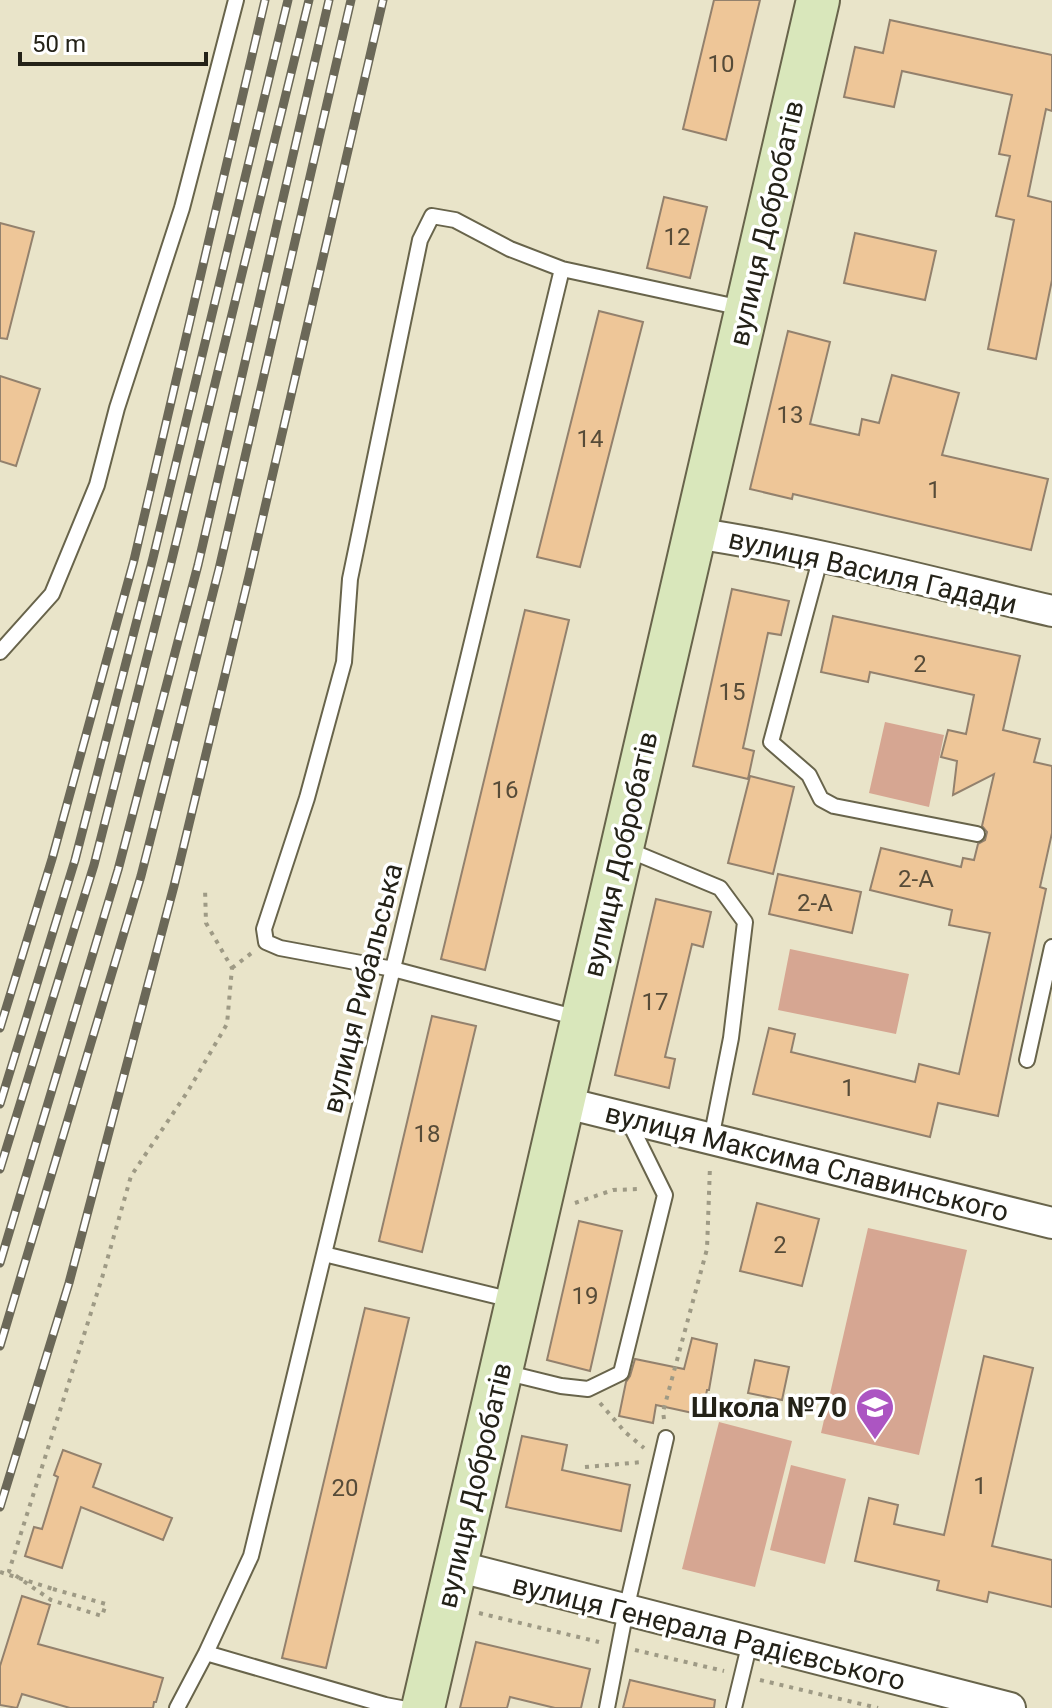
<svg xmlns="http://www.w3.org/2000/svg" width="1052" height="1708" viewBox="0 0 1052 1708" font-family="Roboto,sans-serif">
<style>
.green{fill:#d6a692}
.building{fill:#eec698;stroke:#93816d;stroke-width:2}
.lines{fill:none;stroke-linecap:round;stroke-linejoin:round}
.lane-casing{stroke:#68644b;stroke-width:18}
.street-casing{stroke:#68644b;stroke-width:34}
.secondary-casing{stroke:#68644b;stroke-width:46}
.path{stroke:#9e9a85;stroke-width:4;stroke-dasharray:4 6;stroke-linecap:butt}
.lane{stroke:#fff;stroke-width:14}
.street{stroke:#fff;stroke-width:30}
.secondary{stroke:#d9e7bb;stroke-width:42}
.rail-casing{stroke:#6b6858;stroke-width:9}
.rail{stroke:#fff;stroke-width:6;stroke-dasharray:18;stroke-linecap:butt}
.path-bridge{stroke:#9e9a85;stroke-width:4;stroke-dasharray:4 6;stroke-linecap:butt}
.labels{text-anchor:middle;stroke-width:7;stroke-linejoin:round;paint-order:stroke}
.number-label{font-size:24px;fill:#564b38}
.street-label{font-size:28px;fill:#242218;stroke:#fff}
.poi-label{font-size:28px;font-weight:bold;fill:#242218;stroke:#fff;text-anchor:end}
</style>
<rect width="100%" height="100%" fill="#e9e4c9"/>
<path class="green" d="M 885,722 L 944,735 L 929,807 L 869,793 Z
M 790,949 L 909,974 L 896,1034 L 778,1010 Z
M 868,1228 L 967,1250 L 919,1455 L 821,1433 Z
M 719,1422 L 792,1441 L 755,1587 L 682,1569 Z
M 791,1465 L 846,1479 L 825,1564 L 770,1550 Z"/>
<path class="building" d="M 714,0 L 760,0 L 726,140 L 683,129 Z
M 890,20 L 1052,55 L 1052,111 L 1046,109 L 1028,196 L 1052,202 L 1052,280 L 1036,359 L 988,349 L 1014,220 L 996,216 L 1010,156 L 999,154 L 1012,95 L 902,71 L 894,107 L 844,97 L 855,47 L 883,53 Z
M 664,197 L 707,207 L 690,278 L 647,268 Z
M 0,223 L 34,232 L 7,339 L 0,338 Z
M 855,233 L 936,251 L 925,300 L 844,283 Z
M 599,311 L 643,322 L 580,567 L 537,557 Z
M 788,331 L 830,342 L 810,424 L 859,435 L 862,419 L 879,423 L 892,375 L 959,393 L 942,455 L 1048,479 L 1031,550 L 793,494 L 792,499 L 750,489 Z
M 0,376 L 40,389 L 16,466 L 0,461 Z
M 732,589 L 789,601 L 781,635 L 768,633 L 743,748 L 754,751 L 748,779 L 693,766 Z
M 525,610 L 569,620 L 485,970 L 441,959 Z
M 833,616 L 1020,656 L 1003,730 L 1040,739 L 1034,762 L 1052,766 L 1052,833 L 1040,887 L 1046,889 L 998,1116 L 938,1103 L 930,1137 L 753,1094 L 769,1028 L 795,1034 L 791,1052 L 915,1082 L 919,1064 L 959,1074 L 990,933 L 949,925 L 952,910 L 870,890 L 881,848 L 961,867 L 963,858 L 974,860 L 978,844 L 985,840 L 987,832 L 982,826 L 994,774 L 953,795 L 957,761 L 941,757 L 948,730 L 966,734 L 974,695 L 870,672 L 868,682 L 821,672 Z
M 750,776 L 794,787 L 773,874 L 728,863 Z
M 778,874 L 861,892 L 852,933 L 769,914 Z
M 656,899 L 711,912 L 703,947 L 692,944 L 665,1057 L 675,1059 L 669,1088 L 615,1075 Z
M 432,1016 L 476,1026 L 422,1252 L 379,1241 Z
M 757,1203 L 819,1219 L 802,1286 L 740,1271 Z
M 579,1221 L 622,1231 L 590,1371 L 547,1360 Z
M 365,1308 L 409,1318 L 326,1668 L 282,1658 Z
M 692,1338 L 717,1344 L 709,1390 L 707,1390 L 702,1415 L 656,1405 L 653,1423 L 619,1416 L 626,1382 L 630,1376 L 635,1359 L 684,1369 Z
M 984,1356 L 1033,1368 L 992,1546 L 1052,1560 L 1052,1607 L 989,1592 L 987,1602 L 937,1590 L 939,1581 L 855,1561 L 869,1498 L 898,1505 L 894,1524 L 944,1535 Z
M 755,1360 L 789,1367 L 782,1400 L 748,1393 Z
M 522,1436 L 567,1445 L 562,1470 L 630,1485 L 621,1531 L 506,1507 Z
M 63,1450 L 101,1464 L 93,1487 L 172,1518 L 163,1540 L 81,1507 L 62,1568 L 25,1556 L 34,1527 L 42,1529 L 58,1477 L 54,1475 Z
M 22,1596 L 50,1605 L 38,1644 L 163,1678 L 156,1702 L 154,1702 L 153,1708 L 70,1708 L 22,1694 L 17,1708 L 0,1705 L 0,1666 Z
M 476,1642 L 590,1669 L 581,1708 L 555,1708 L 510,1697 L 507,1708 L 460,1708 Z
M 630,1680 L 715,1700 L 714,1708 L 623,1708 Z"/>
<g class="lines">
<defs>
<path id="lane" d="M 821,556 L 771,742 L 809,775 L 821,799 L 834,806 L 977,834
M 0,652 L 52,594 L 97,485 L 117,408 L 182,208 L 236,0
M 626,849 L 720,888 L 745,922 L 731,1038 L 711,1139
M 578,1018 L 393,969 L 280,948 L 266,942 L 264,929 L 307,798 L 344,662 L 350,579 L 420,240 L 432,216 L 455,220 L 510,249 L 562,269 L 742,308
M 1027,1060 L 1052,947
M 324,1254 L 512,1300
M 504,1372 L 561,1386 L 588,1389 L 621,1373 L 665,1195 L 629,1122
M 206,1653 L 385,1705 L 401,1708
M 177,1708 L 206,1653 L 251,1556 L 562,269
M 607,1708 L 626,1610 L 666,1438
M 734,1708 L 750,1642"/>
<path id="street" d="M 694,533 C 815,551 933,583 1052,611
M 562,1102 L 1052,1223
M 456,1566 L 1010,1708"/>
<path id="secondary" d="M 423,1708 L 818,0"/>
</defs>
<use href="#lane" class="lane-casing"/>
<use href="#street" class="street-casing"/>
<use href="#secondary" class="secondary-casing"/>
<path class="path" d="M 232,968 L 253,952
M 575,1203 L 613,1190 L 640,1189
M 600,1403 L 625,1432 L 644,1448
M 664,1419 L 663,1412 L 707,1249 L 710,1166
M 585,1467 L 643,1462
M 53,1589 L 106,1604 L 102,1616 L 51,1600 L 9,1571 L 102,1278 L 131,1176 L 188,1091 L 227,1024 L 232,968 L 206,923 L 205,888
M 479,1613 L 599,1642
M 635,1650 L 724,1671
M 760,1680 L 878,1708"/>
<use href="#lane" class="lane"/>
<use href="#street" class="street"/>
<use href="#secondary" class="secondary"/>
<defs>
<path id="rail" d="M 0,1028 L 52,859 L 134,560 L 265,0
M 0,1104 L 75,860 L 153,558 L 288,0
M 0,1169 L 94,865 L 171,563 L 309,0
M 0,1263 L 118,870 L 198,565 L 329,0
M 0,1346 L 141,876 L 219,569 L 351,0
M 0,1507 L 69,1283 L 174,886 L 249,576 L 383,0"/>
</defs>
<use href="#rail" class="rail-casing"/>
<use href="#rail" class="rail"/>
<path class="path-bridge" d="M 0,1572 L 53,1589"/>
</g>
<defs>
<symbol id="school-pin" viewBox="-11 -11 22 30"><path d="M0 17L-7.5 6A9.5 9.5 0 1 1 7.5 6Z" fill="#ac55c2" stroke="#fff"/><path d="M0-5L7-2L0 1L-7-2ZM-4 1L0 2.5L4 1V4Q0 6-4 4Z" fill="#fff"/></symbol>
</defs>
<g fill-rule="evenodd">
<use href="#school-pin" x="853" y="1385" width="44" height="60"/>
</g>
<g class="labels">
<g class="number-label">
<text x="721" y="72">10</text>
<text x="677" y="245">12</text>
<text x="790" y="423">13</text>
<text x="590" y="447">14</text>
<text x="934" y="498">1</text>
<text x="920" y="672">2</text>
<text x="732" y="700">15</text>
<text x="505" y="798">16</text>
<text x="916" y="887">2-А</text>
<text x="815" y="911">2-А</text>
<text x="655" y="1010">17</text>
<text x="848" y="1096">1</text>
<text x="427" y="1142">18</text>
<text x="780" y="1253">2</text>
<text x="585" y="1304">19</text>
<text x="980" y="1494">1</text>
<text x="345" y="1496">20</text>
</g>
<g class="street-label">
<text transform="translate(766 223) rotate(-77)" y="10">вулиця Добробатів</text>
<text transform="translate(873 571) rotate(13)" y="10">вулиця Василя Гадади</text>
<text transform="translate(620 854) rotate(-77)" y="10">вулиця Добробатів</text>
<text transform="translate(362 988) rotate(-76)" y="10">вулиця Рибальська</text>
<text transform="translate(807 1162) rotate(14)" y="10">вулиця Максима Славинського</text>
<text transform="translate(474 1485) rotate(-77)" y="10">вулиця Добробатів</text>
<text transform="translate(709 1632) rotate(14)" y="10">вулиця Генерала Радієвського</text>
</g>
<g class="poi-label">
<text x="847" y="1417">Школа №70</text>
</g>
</g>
<path d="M20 52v12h186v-12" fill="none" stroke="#242218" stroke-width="4"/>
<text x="32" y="52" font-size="24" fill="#242218" stroke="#ffffff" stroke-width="6" paint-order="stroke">50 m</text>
</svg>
